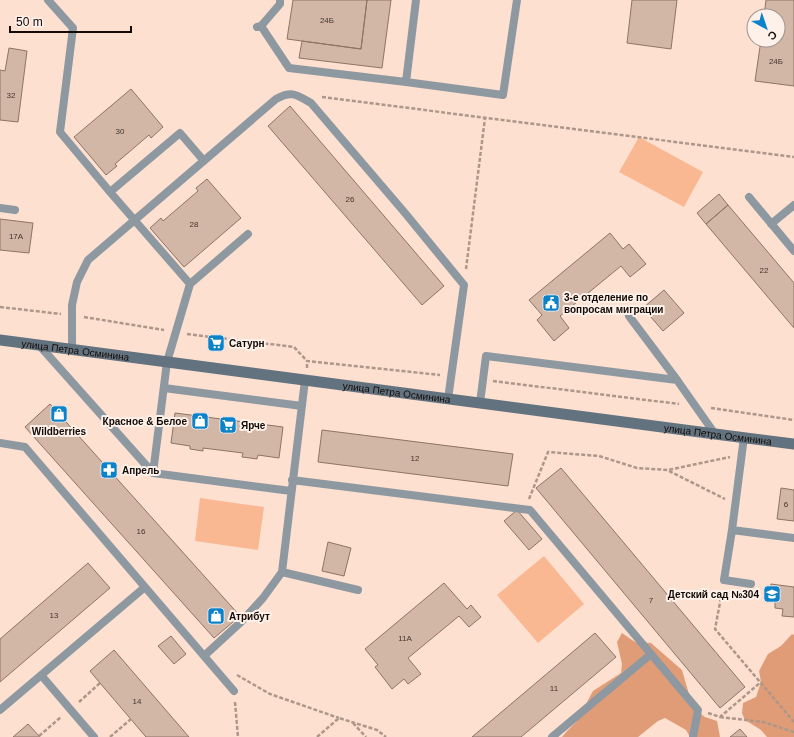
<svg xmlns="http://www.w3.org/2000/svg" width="794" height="737" viewBox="0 0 794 737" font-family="Helvetica,sans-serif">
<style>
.green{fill:#fab892}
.forest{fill:#e09c76}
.building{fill:#d2b6a6;stroke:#8e7466}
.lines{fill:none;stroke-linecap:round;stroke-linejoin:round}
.path{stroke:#ad978a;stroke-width:2.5;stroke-dasharray:4 2;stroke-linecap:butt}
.service{stroke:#8e98a1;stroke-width:8}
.secondary{stroke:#63727f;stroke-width:11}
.labels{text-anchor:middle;stroke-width:4;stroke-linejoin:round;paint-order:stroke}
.number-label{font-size:8px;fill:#43352d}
.poi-label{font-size:10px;font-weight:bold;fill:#130a05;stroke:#fdf1ea;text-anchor:start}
.street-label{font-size:10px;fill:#130a05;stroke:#fdf1ea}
</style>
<rect width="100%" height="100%" fill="#fde0cf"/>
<path class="green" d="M 639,137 L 703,172 L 684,207 L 619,172 Z
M 200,498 L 264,507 L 258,550 L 195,541 Z
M 544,556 L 584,604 L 538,643 L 497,595 Z"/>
<path class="forest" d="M 622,633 L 635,642 L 651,643 L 682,670 L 693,708 L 705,717 L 717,721 L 720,737 L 690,737 L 686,730 L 665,718 L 658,721 L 638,737 L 562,737 L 567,731 L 577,721 L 593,691 L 621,673 L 622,664 L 617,642 Z
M 792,634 L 794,635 L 794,737 L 767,737 L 761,730 L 745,720 L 742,713 L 743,703 L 756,697 L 761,682 L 759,671 L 768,654 L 781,646 Z"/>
<path class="building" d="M 293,0 L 367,0 L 361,49 L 287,39 Z
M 367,0 L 391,0 L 382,68 L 299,58 L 302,41 L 361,49 Z
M 632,0 L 677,0 L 671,49 L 627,43 Z
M 766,0 L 794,0 L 794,86 L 755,81 L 761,40 L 778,40 L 778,16 L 764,16 Z
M 9,48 L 27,51 L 18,122 L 0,120 L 0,70 L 5,71 Z
M 131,89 L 163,127 L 151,138 L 149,135 L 115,164 L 117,166 L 106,175 L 74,137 Z
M 290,106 L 444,286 L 422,305 L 268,126 Z
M 207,179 L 241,218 L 184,267 L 150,228 L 161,218 L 163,221 L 198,191 L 196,188 Z
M 719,194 L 728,205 L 706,224 L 697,213 Z
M 728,205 L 794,283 L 794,328 L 706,224 Z
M 0,219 L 33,223 L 29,253 L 0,250 Z
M 610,233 L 623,249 L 629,244 L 646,264 L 630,277 L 621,266 L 560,316 L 569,328 L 554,341 L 537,320 L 542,315 L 529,300 Z
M 664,290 L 684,313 L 663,331 L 643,308 Z
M 50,404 L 240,616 L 214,638 L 25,427 Z
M 175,413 L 283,427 L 279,458 L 258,455 L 257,459 L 250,458 L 242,457 L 243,453 L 203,448 L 203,451 L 190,449 L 190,446 L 171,443 Z
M 322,430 L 513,454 L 508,486 L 318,462 Z
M 561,468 L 745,687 L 720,708 L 536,488 Z
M 781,488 L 794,490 L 794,521 L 777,519 Z
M 517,510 L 542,539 L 529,550 L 504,521 Z
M 328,542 L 351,548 L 344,576 L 322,571 Z
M 88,563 L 110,588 L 0,682 L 0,639 Z
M 444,583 L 467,609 L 471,605 L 481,617 L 469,627 L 459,616 L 408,658 L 421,674 L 408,684 L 404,679 L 392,689 L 375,667 L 378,665 L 365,649 Z
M 771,584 L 794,587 L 794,617 L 782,616 L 783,609 L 775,608 L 775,601 L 769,601 Z
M 595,633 L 616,657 L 521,737 L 472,737 Z
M 171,636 L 186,654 L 174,664 L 158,646 Z
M 114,650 L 189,737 L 146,737 L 100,683 L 90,671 Z
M 28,724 L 40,737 L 13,737 Z
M 740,729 L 747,737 L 730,737 Z"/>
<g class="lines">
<path class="path" d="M 322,97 L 794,157
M 466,269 L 485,118
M 0,307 L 61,314
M 84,317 L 164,330
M 187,334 L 294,347 L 307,361
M 307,368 L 307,361 L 440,375
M 493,381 L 679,404
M 711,408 L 794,420
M 669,471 L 725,499
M 529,499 L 548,452 L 599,456 L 637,468 L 668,470 L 730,457
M 722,592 L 715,629 L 794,722
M 237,675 L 270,694 L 339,718
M 79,702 L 100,683
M 235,702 L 238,737
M 708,713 L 720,717 L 761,682
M 720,717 L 763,722 L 794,732
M 353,723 L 366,737
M 39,736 L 61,717
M 110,737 L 131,719
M 317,737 L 339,718 L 377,730 L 386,737"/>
<path class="service" d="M 48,0 L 73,28 L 60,132 L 110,192
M 261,26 L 289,68 L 406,82 L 503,95 L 517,0
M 257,27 L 261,26 L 280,4 L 280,0
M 406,82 L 416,0
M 204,161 L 180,133 L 110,192 L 190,284 L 248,234
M 749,197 L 794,251
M 0,208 L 15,210
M 771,224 L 794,205
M 629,316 L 677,380 L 715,434
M 39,345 L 153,473 L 291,491
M 72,349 L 72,305 L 77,282 L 88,260 L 276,99 C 292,90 297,95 311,103 L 405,213 L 464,285 L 448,399
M 164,388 L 302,406
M 480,403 L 486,356 L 677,380
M 744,437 L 732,530 L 794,538
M 0,443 L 25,447 L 234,691
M 153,473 L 167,362 L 190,284
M 292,480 L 530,510 L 698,710 L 693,737
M 732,530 L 724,580 L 751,584
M 282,572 L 358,590
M 204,656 L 242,621 L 263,598 L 282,572 L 305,380
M 41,675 L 94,737
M 0,710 L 145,587
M 552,737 L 651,654"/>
<path class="secondary" id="s1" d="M 0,340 L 715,434 L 794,444"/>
</g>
<defs>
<symbol id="civic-square" viewBox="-11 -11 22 22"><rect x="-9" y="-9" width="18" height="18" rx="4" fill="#0b82ca" stroke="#fdf1ea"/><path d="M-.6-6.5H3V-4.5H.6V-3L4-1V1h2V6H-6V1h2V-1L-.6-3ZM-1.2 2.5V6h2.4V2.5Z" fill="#fff"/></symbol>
<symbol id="supermarket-square" viewBox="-11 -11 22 22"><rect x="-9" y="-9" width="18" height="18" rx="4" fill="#0b82ca" stroke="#fdf1ea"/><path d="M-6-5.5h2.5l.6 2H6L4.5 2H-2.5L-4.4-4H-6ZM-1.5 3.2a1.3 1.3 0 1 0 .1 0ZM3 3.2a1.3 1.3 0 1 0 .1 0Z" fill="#fff"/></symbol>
<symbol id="shop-square" viewBox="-11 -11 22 22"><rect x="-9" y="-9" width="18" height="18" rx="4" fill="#0b82ca" stroke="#fdf1ea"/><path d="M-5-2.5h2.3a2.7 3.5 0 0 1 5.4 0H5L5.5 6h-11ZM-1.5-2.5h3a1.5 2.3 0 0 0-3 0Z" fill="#fff"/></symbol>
<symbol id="pharmacy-square" viewBox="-11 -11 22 22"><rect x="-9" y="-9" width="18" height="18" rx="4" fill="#0b82ca" stroke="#fdf1ea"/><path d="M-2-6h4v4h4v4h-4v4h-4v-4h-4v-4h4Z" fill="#fff"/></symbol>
<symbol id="school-square" viewBox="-11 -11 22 22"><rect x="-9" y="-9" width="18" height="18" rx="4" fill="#0b82ca" stroke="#fdf1ea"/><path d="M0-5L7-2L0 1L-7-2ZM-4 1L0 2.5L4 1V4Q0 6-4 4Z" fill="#fff"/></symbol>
</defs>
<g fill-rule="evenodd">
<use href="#civic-square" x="541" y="293" width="20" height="20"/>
<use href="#supermarket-square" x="206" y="333" width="20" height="20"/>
<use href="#shop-square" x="49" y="404" width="20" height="20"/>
<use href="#shop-square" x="190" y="411" width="20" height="20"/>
<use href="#supermarket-square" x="218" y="415" width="20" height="20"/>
<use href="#pharmacy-square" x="99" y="460" width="20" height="20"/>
<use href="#school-square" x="762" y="584" width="20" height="20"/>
<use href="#shop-square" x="206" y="606" width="20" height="20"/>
</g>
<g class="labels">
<g class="number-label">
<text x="327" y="23">24Б</text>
<text x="776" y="64">24Б</text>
<text x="11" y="98">32</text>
<text x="120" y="134">30</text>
<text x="350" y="202">26</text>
<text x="194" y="227">28</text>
<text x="16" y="239">17А</text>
<text x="764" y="273">22</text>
<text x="415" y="461">12</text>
<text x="786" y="507">6</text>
<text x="141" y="534">16</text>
<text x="651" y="603">7</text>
<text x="54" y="618">13</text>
<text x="405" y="641">11А</text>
<text x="554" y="691">11</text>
<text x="137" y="704">14</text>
</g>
<g class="poi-label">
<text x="564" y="301">3-е отделение по<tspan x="564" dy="12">вопросам миграции</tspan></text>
<text x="229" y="347">Сатурн</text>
<text x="187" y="425" text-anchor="end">Красное &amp; Белое</text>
<text x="241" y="429">Ярче</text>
<text x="59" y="435" text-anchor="middle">Wildberries</text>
<text x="122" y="474">Апрель</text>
<text x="759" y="598" text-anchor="end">Детский сад №304</text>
<text x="229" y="620">Атрибут</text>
</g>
<g class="street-label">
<text dy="4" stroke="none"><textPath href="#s1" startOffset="76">улица Петра Осминина</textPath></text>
<text dy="4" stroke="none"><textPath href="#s1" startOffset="400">улица Петра Осминина</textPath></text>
<text dy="4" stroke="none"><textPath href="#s1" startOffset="724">улица Петра Осминина</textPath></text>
</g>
</g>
<g transform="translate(766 28) rotate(140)"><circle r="19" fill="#fdf1ea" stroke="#9f958e"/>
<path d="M0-3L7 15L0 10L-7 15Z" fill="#0b82ca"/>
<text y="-6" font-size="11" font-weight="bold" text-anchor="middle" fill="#130a05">С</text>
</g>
<path d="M10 26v6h121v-6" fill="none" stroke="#130a05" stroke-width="2"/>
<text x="16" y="26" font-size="12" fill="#130a05" stroke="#fdf1ea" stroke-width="3" paint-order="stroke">50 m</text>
</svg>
